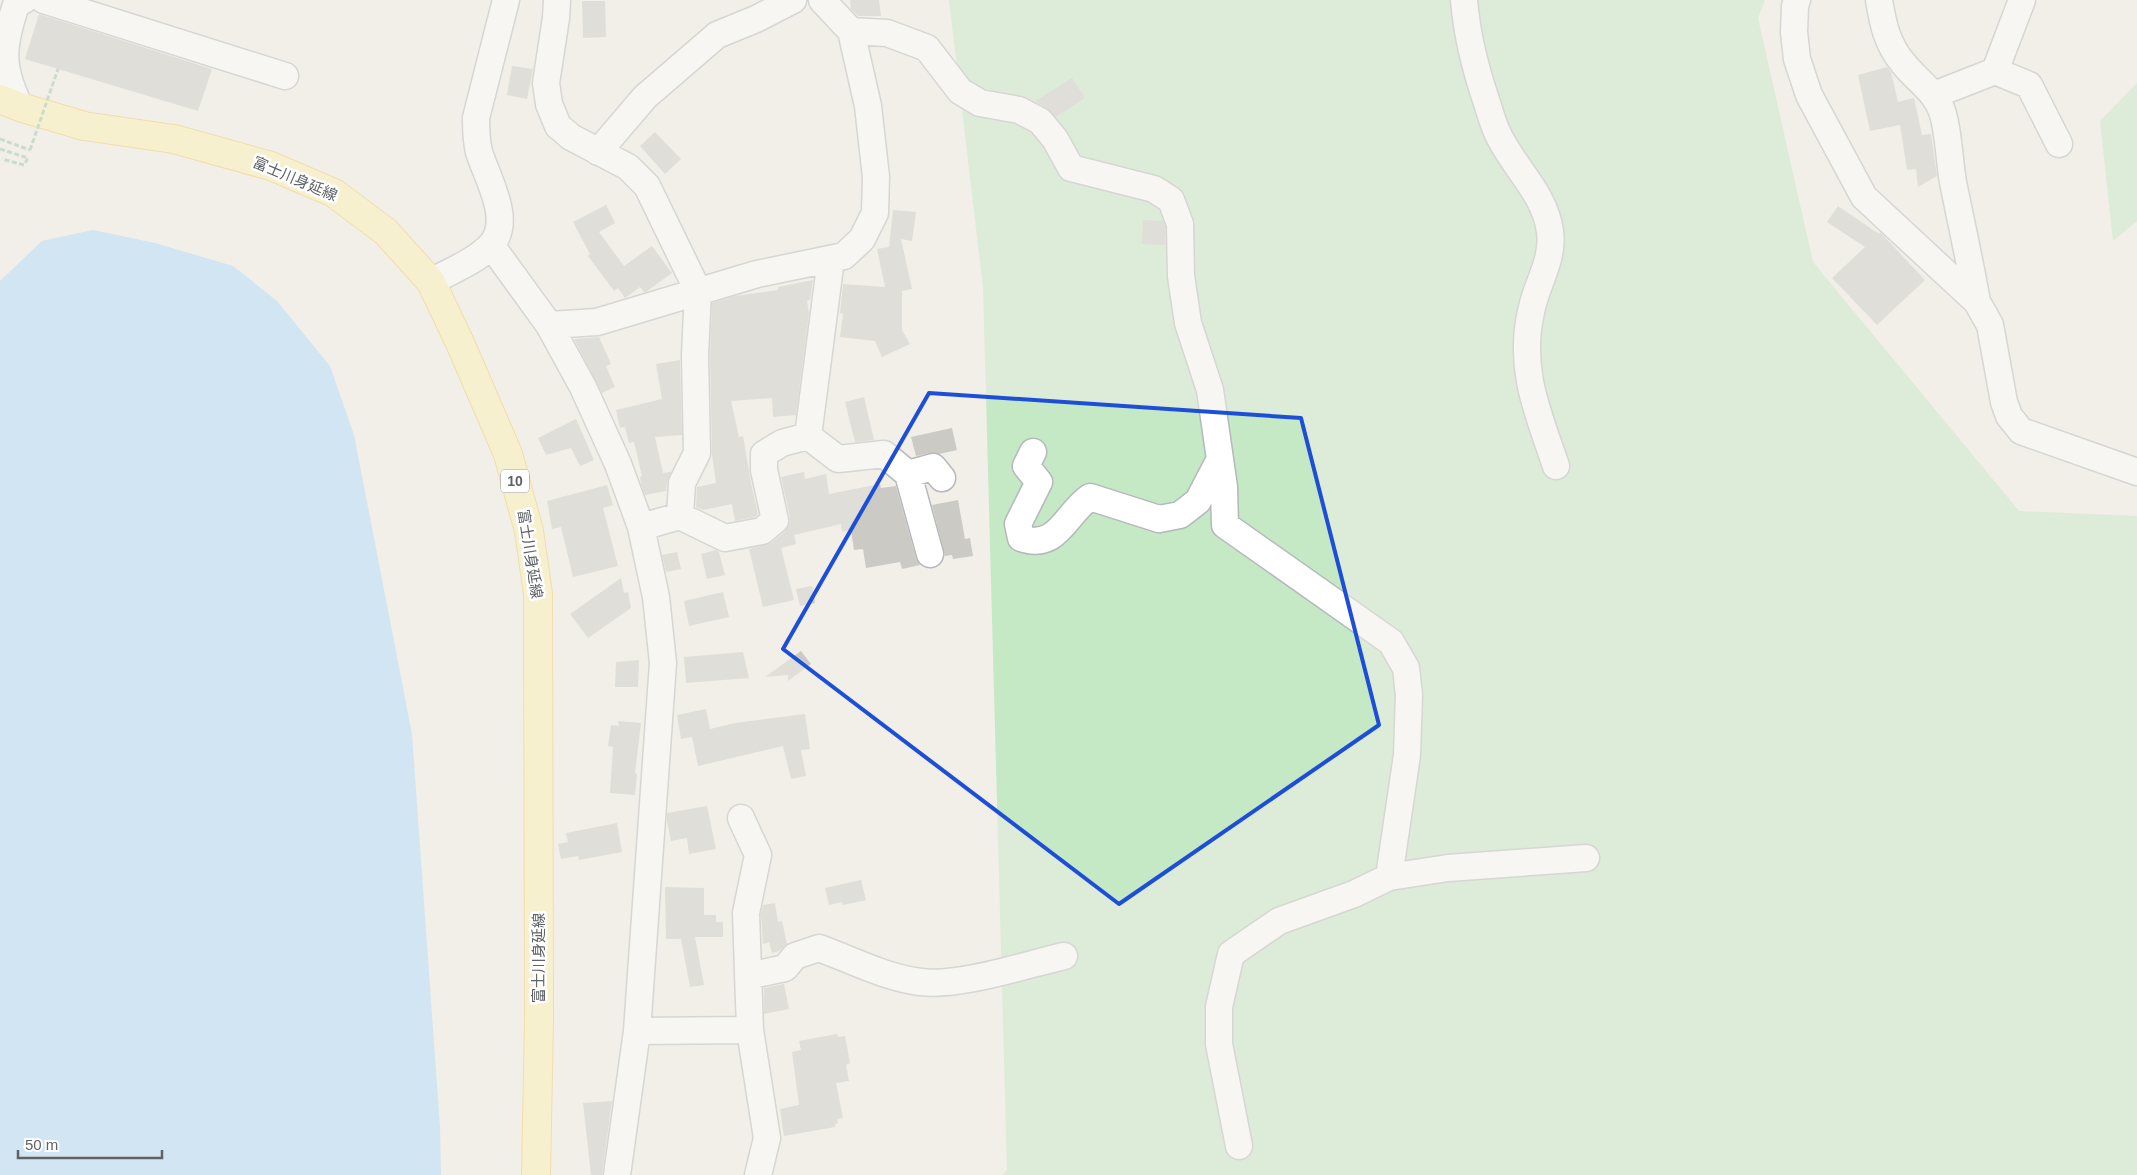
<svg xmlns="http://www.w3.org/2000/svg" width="2137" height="1175" viewBox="0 0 2137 1175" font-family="Helvetica,'Noto Sans JP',sans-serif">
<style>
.green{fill:#c5e8c5}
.water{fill:#aadaff}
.building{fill:#cccac5}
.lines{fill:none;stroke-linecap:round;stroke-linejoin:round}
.minor-casing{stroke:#b5b8bc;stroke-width:29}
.major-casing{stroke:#f2c960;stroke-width:30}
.path{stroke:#9cc7a9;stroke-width:3;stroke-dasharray:5 2.5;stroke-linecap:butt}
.minor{stroke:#fff;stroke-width:26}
.major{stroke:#fff2af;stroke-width:28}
.path-bridge{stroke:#9cc7a9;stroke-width:3;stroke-dasharray:5 2.5;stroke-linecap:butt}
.marked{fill:none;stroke:#1d4ed8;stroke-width:4;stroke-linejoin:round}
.labels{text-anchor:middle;stroke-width:5;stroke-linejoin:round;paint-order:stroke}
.shield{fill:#fff;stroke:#8f9295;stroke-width:1}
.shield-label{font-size:14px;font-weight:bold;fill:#5f6368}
.street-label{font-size:15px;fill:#5f6368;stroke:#fff}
</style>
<rect width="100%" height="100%" fill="#f1efe8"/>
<path class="green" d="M 949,0 L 1765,0 L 1758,18 L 1813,262 L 2019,511 L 2137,516 L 2137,1175 L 1002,1175 L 1007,1170 L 983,287 Z
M 2137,83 L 2137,221 L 2113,241 L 2100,121 Z"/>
<path class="water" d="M 93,230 L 155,243 L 233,266 L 277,301 L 330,366 L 354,435 L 412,734 L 440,1127 L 441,1175 L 0,1175 L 0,281 L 42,241 Z"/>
<path class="building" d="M 850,0 L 879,0 L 881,16 L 858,16 L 851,9 Z
M 582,1 L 605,1 L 606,37 L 583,38 Z
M 39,14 L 212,69 L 198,111 L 25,59 Z
M 512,66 L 533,69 L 527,99 L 507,95 Z
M 1887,67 L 1891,72 L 1898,102 L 1914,98 L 1922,135 L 1931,134 L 1937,176 L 1918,187 L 1916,169 L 1907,170 L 1900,125 L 1870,131 L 1858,75 Z
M 1072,78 L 1085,98 L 1056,117 L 1047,108 L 1035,101 Z
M 655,132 L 681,159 L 665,174 L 640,146 Z
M 606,205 L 615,223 L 599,232 L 624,266 L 652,246 L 672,273 L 646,292 L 644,292 L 640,287 L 625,298 L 618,288 L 614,291 L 588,256 L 590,254 L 573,222 Z
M 1838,206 L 1879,234 L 1880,232 L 1925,280 L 1877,325 L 1832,278 L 1865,247 L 1827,222 Z
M 893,210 L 916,212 L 912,241 L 901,239 L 912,289 L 902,291 L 902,330 L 910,344 L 882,357 L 875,341 L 840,337 L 843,314 L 840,313 L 843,284 L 885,287 L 877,249 L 889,247 Z
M 1143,220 L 1163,221 L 1165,227 L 1165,245 L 1142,244 Z
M 813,280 L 810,300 L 807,301 L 809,313 L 796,415 L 773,417 L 772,398 L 731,401 L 739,437 L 743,436 L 751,483 L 758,514 L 755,517 L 735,521 L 732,504 L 703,510 L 696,507 L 697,487 L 716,483 L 712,455 L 710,355 L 712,303 L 735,296 L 778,290 L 778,287 Z
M 599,337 L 611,364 L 606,366 L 615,387 L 602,393 L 574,339 Z
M 680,360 L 682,435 L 655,437 L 663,473 L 671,472 L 667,482 L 666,491 L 645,495 L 641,484 L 640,477 L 642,476 L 634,442 L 629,443 L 625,427 L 620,428 L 616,410 L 662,399 L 656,364 Z
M 864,397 L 874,440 L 855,442 L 845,402 Z
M 576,419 L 594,460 L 580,466 L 571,448 L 546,455 L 538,438 Z
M 952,428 L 957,450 L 939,454 L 929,453 L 916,456 L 911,437 Z
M 804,472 L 805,479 L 826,474 L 829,494 L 880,484 L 881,488 L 896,486 L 916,558 L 920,565 L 902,569 L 900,562 L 866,568 L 863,549 L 854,550 L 851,530 L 842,532 L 841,524 L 794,535 L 796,544 L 781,548 L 794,600 L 763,607 L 749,549 L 771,543 L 785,531 L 789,524 L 790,517 L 781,477 Z
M 607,485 L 613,505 L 603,508 L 618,566 L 573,577 L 561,527 L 552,529 L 547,501 Z
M 958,500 L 965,539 L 970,538 L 973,556 L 953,559 L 952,555 L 945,556 L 932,505 Z
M 716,550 L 719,552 L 725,575 L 707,579 L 701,554 Z
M 677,552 L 681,569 L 666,572 L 662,555 Z
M 621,578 L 624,593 L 628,592 L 631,608 L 588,638 L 570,614 Z
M 812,586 L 815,603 L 800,606 L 796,589 Z
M 723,592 L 729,617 L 689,626 L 684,601 Z
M 801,651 L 811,664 L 788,681 L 788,675 L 765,677 Z
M 743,652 L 749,678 L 686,683 L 684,657 Z
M 639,660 L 638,687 L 615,687 L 616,662 Z
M 706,709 L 710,729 L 735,723 L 805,714 L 810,749 L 801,750 L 806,776 L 791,779 L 783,746 L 698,766 L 692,737 L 681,739 L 677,715 Z
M 618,721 L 641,723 L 635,773 L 637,774 L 635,795 L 610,793 L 613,747 L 608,746 L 611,725 L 619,726 Z
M 707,806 L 716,849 L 689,854 L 687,838 L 671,841 L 667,821 L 667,813 Z
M 617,823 L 622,852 L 579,860 L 578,856 L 561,859 L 558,844 L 568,842 L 566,833 Z
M 861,880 L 866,900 L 843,905 L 842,902 L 829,905 L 825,888 Z
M 665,887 L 704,888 L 704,915 L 716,915 L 716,922 L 723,922 L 723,937 L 695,937 L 704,985 L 690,987 L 681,939 L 666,939 Z
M 775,903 L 778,922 L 782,921 L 787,944 L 779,951 L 772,953 L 769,942 L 763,944 L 761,914 L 763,905 Z
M 784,984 L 789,1009 L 764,1014 L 764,988 Z
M 837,1034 L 838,1037 L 845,1036 L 850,1063 L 846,1065 L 849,1081 L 836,1083 L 843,1118 L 837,1119 L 838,1123 L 835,1124 L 835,1127 L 784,1136 L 780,1109 L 799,1105 L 792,1052 L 801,1050 L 799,1041 Z
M 612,1101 L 602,1175 L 591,1175 L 583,1103 Z"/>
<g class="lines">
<defs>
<path id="minor" d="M 44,0 L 285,76
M 557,0 L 556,18 L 546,83 L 549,104 L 558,126 L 571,137 L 628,167 L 647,186 L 698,291 L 695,355 L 697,453 L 682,483 L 680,516
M 822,0 L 851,31 L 887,33 L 927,48 L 960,91 L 980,103 L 1019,110 L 1040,121 L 1055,139 L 1071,168 L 1154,189 L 1171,200 L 1180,224 L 1181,276 L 1188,323 L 1210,390 L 1224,487 L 1225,525 L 1391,642 L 1406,668 L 1409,695 L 1407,755 L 1389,877
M 1464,0 C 1467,37 1475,68 1487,103 C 1490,113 1493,123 1497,132 C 1512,166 1545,193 1550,231 C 1554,261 1536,284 1531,312 C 1518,369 1538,413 1556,466
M 1797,0 L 1795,6 L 1794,32 L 1797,59 L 1809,95 L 1864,197 L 1977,302 L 1990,325 L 2004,402 L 2009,416 L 2021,431 L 2137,472
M 1879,0 C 1883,24 1887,44 1903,63 C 1917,81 1936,91 1943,114 C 1949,135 1949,159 1953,182 C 1961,222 1970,262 1977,302
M 1995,71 L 2029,85 L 2059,144
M 1934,95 L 1995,71 L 2022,0
M 20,107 C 0,66 2,47 16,5 L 24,0
M 598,152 L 645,97 L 717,35 L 756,19 L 793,0
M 491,245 L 549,325 L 583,387 L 618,464 L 641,527 L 656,597 L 663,663 L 637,1031 L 617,1175
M 431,282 C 450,271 475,262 490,246 C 514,222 487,178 479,152 C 476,140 476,130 476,118 L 506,0
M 549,325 L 597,322 L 757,274 L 844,256 L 862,239 L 875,213 L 876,177 L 868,106 L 851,31
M 808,436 L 831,259
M 1033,452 L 1026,466 L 1039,482 L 1018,524 L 1021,538 C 1058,551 1065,514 1090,497 L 1159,519 L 1180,515 L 1198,501 L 1220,459
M 908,474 L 930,554
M 641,527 L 680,516 L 725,538 L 762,531 L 775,520 L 764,470 L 764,454 L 782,443 L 808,436 L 838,459 L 884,454 L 908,474 L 933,467 L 942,478
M 741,818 L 758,855 L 746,913 L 750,1030
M 748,976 L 785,968 L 795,956 L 819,948 C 852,960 886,978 921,982 C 959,987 1025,965 1064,956
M 637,1031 L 750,1030 L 767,1138 L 758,1175
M 1239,1146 L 1219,1044 L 1219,1007 L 1231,954 L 1279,921 L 1354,894 L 1389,877 L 1448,868 L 1586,858"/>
<path id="major" d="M 0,99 L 20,107 L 84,126 L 174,139 L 271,166 L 334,193 L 386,232 L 431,282 L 460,343 L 508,454 L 529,531 L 538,594 L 539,1019 L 536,1175"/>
</defs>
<use href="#minor" class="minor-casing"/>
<use href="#major" class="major-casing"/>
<path class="path" d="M 0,139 L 30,150
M 0,149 L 28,158 L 24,165 L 2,159"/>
<use href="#minor" class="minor"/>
<use href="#major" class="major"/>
<path class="path-bridge" d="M 30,150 L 58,69"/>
</g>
<path d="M0 0H2137V1175H0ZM 929,393 L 1301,418 L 1379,725 L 1119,904 L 783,649 Z" fill="#f1efe8" fill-opacity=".55" fill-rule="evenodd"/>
<path class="marked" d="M 929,393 L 1301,418 L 1379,725 L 1119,904 L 783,649 Z"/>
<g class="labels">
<rect class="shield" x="501" y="469.5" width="28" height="23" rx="4"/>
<g class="shield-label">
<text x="515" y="486">10</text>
</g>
<g class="street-label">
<text transform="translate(295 179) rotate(23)" y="5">富士川身延線</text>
<text transform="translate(530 554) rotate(81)" y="5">富士川身延線</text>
<text transform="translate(539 958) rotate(-90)" y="5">富士川身延線</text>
</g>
</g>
<path d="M18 1150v8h144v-8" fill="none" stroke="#5f6368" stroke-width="2.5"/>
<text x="25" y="1150" font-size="15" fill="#5f6368" stroke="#ffffff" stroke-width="4" paint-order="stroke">50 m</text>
</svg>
